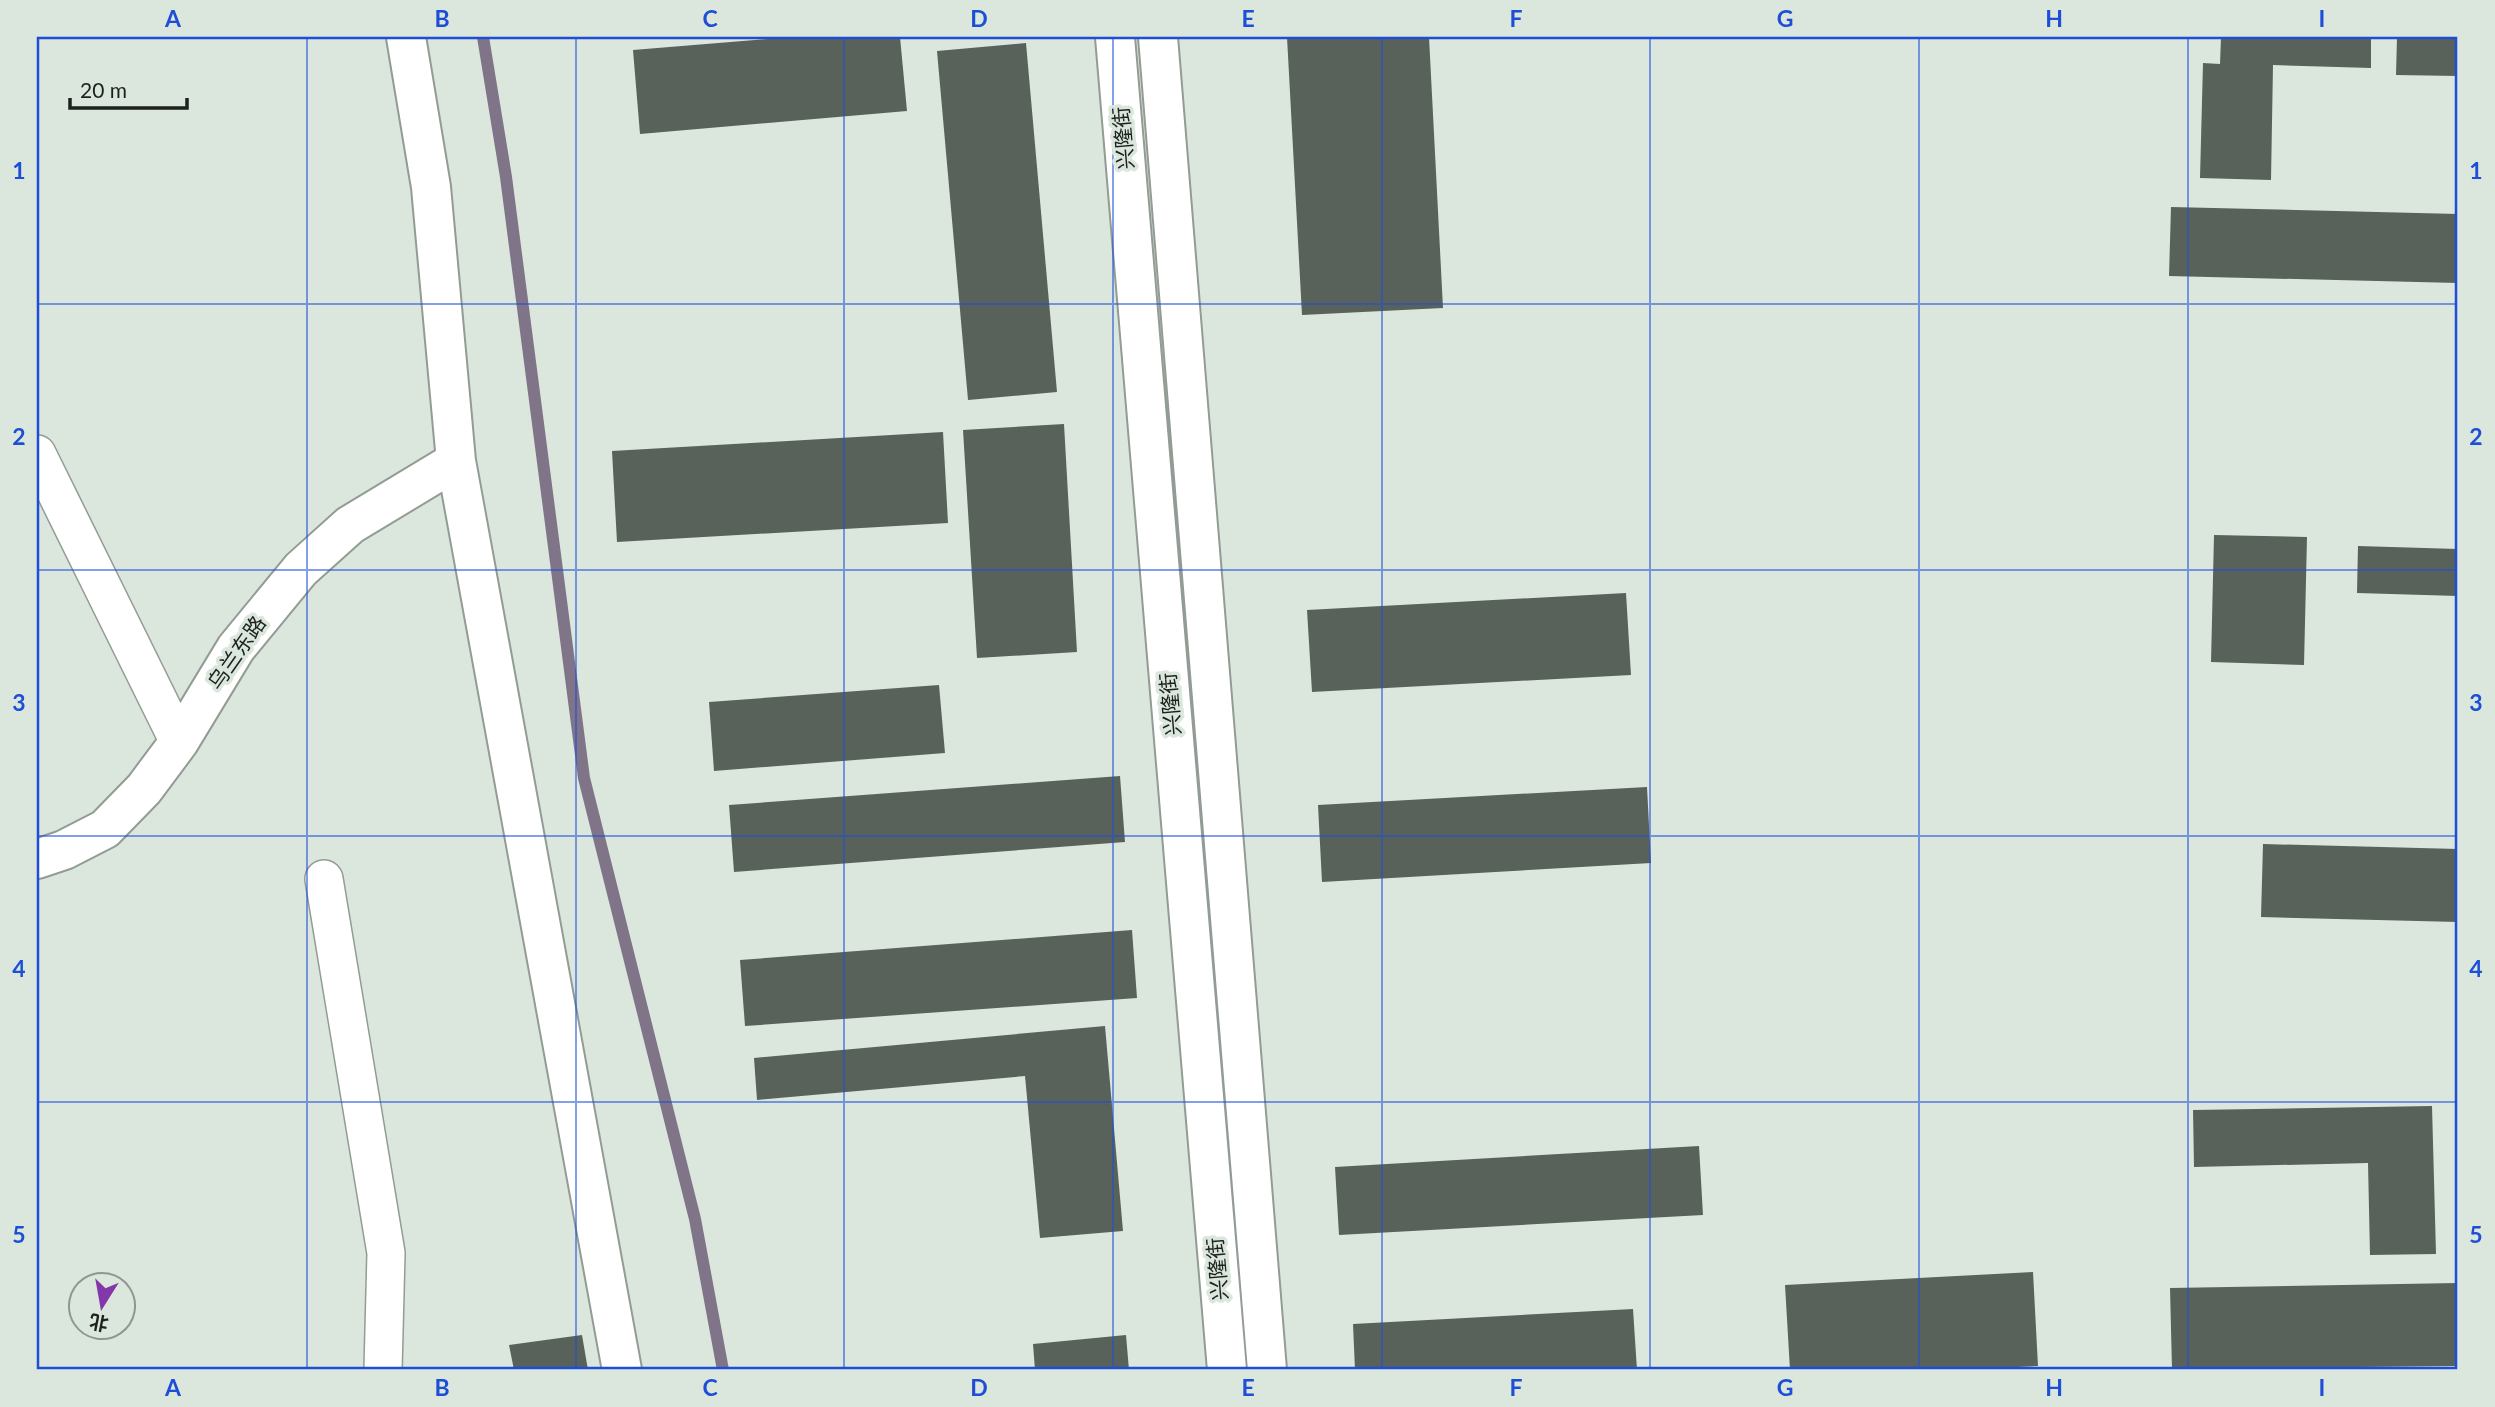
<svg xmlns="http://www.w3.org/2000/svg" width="2495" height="1407" viewBox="0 0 2495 1407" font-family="Lato,'Noto Sans SC',sans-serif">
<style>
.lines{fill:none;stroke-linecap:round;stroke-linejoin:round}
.stream{stroke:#807488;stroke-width:12}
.building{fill:#59625a}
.street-casing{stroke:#939c94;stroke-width:40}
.secondary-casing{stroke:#939c94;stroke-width:42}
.street{stroke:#fff;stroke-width:37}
.secondary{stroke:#fff;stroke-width:38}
.grid{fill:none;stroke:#1d4ed8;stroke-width:2;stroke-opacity:0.55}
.labels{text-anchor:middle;stroke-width:7;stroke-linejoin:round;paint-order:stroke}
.street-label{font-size:21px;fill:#1d211e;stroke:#dbe6dd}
.neatline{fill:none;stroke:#1d4ed8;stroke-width:2.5}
.grid-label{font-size:23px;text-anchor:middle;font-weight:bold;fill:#1d4ed8}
</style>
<rect width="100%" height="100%" fill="#dbe6dd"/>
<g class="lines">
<path class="stream" d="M 483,37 L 506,177 L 584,778 L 695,1219 L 723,1370"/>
</g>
<path class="building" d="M 791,37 L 900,37 L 907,111 L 640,134 L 633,50 Z
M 1287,37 L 1429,37 L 1443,308 L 1302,315 Z
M 2221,37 L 2371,37 L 2371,68 L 2273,65 L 2271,180 L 2200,178 L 2203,63 L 2220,64 Z
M 2397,37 L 2458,37 L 2458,76 L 2396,75 Z
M 1026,43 L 1057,392 L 968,400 L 937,51 Z
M 2171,207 L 2458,214 L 2458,283 L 2169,276 Z
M 1064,424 L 1077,652 L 977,658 L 963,430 Z
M 943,432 L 948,523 L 617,542 L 612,451 Z
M 2214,535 L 2307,537 L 2304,665 L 2211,662 Z
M 2358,546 L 2458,549 L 2458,596 L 2357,593 Z
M 1626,593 L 1631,675 L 1312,692 L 1307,610 Z
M 939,685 L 945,753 L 714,771 L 709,702 Z
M 1120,776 L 1125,842 L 734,872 L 729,805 Z
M 1647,787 L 1651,863 L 1322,882 L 1318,805 Z
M 2263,844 L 2458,849 L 2458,922 L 2261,917 Z
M 1132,930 L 1137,998 L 745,1026 L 740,960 Z
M 1105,1026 L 1123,1231 L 1040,1238 L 1025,1076 L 757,1100 L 754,1058 Z
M 2432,1106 L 2436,1254 L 2370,1255 L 2368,1163 L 2194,1167 L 2193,1110 Z
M 1699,1146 L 1703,1215 L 1339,1235 L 1335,1167 Z
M 2033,1272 L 2038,1366 L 1955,1370 L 1790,1370 L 1785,1285 Z
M 2458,1283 L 2458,1366 L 2172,1369 L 2170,1288 Z
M 1633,1309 L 1637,1370 L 1355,1370 L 1353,1324 Z
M 582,1335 L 588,1370 L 514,1370 L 509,1345 Z
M 1126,1335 L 1129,1370 L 1035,1370 L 1033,1344 Z"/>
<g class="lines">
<defs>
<path id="street" d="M 37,454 L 179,742
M 324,879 L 386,1253 L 383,1370"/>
<path id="secondary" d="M 406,37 L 431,187 L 456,461 L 622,1370
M 1115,37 L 1227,1370
M 1158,37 L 1267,1370
M 37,859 L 64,850 L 105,829 L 144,789 L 179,742 L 236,648 L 301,569 L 350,525 L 456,461"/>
</defs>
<use href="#street" class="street-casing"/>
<use href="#secondary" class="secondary-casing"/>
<use href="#street" class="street"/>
<use href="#secondary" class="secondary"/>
</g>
<path class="grid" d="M 307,37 L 307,1370M 576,37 L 576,1370M 844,37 L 844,1370M 1113,37 L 1113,1370M 1382,37 L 1382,1370M 1650,37 L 1650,1370M 1919,37 L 1919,1370M 2188,37 L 2188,1370M 37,304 L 2458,304M 37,570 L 2458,570M 37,836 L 2458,836M 37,1102 L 2458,1102"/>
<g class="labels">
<g class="street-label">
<text transform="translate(1124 138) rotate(-95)" y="7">兴隆街</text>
<text transform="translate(237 653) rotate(-55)" y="7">乌兰东路</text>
<text transform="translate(1171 704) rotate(-95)" y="7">兴隆街</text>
<text transform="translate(1218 1269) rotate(-95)" y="7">兴隆街</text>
</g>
</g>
<rect width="2495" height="1407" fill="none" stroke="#dbe6dd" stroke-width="77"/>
<g transform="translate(102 1306) rotate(191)"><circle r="33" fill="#dbe6dd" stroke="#8f9791" stroke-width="2"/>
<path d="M0-5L12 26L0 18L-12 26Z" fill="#8437a8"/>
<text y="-10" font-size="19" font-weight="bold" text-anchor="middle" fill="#1d211e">北</text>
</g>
<path d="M70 98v10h117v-10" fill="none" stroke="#1d211e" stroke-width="3.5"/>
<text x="80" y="98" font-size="21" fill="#1d211e" stroke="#dbe6dd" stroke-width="5" paint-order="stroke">20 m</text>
<rect x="38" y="38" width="2418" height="1330" class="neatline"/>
<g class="grid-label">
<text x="173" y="27">A</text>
<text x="442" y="27">B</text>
<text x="710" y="27">C</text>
<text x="979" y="27">D</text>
<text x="1248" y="27">E</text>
<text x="1516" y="27">F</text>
<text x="1785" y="27">G</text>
<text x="2054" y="27">H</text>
<text x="2322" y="27">I</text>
<text x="19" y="179">1</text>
<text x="2476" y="179">1</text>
<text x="19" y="445">2</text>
<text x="2476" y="445">2</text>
<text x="19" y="711">3</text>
<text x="2476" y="711">3</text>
<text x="19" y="977">4</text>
<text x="2476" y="977">4</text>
<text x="19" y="1243">5</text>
<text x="2476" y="1243">5</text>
<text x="173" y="1396">A</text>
<text x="442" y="1396">B</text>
<text x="710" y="1396">C</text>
<text x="979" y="1396">D</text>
<text x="1248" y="1396">E</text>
<text x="1516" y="1396">F</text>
<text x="1785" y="1396">G</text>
<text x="2054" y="1396">H</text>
<text x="2322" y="1396">I</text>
</g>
</svg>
